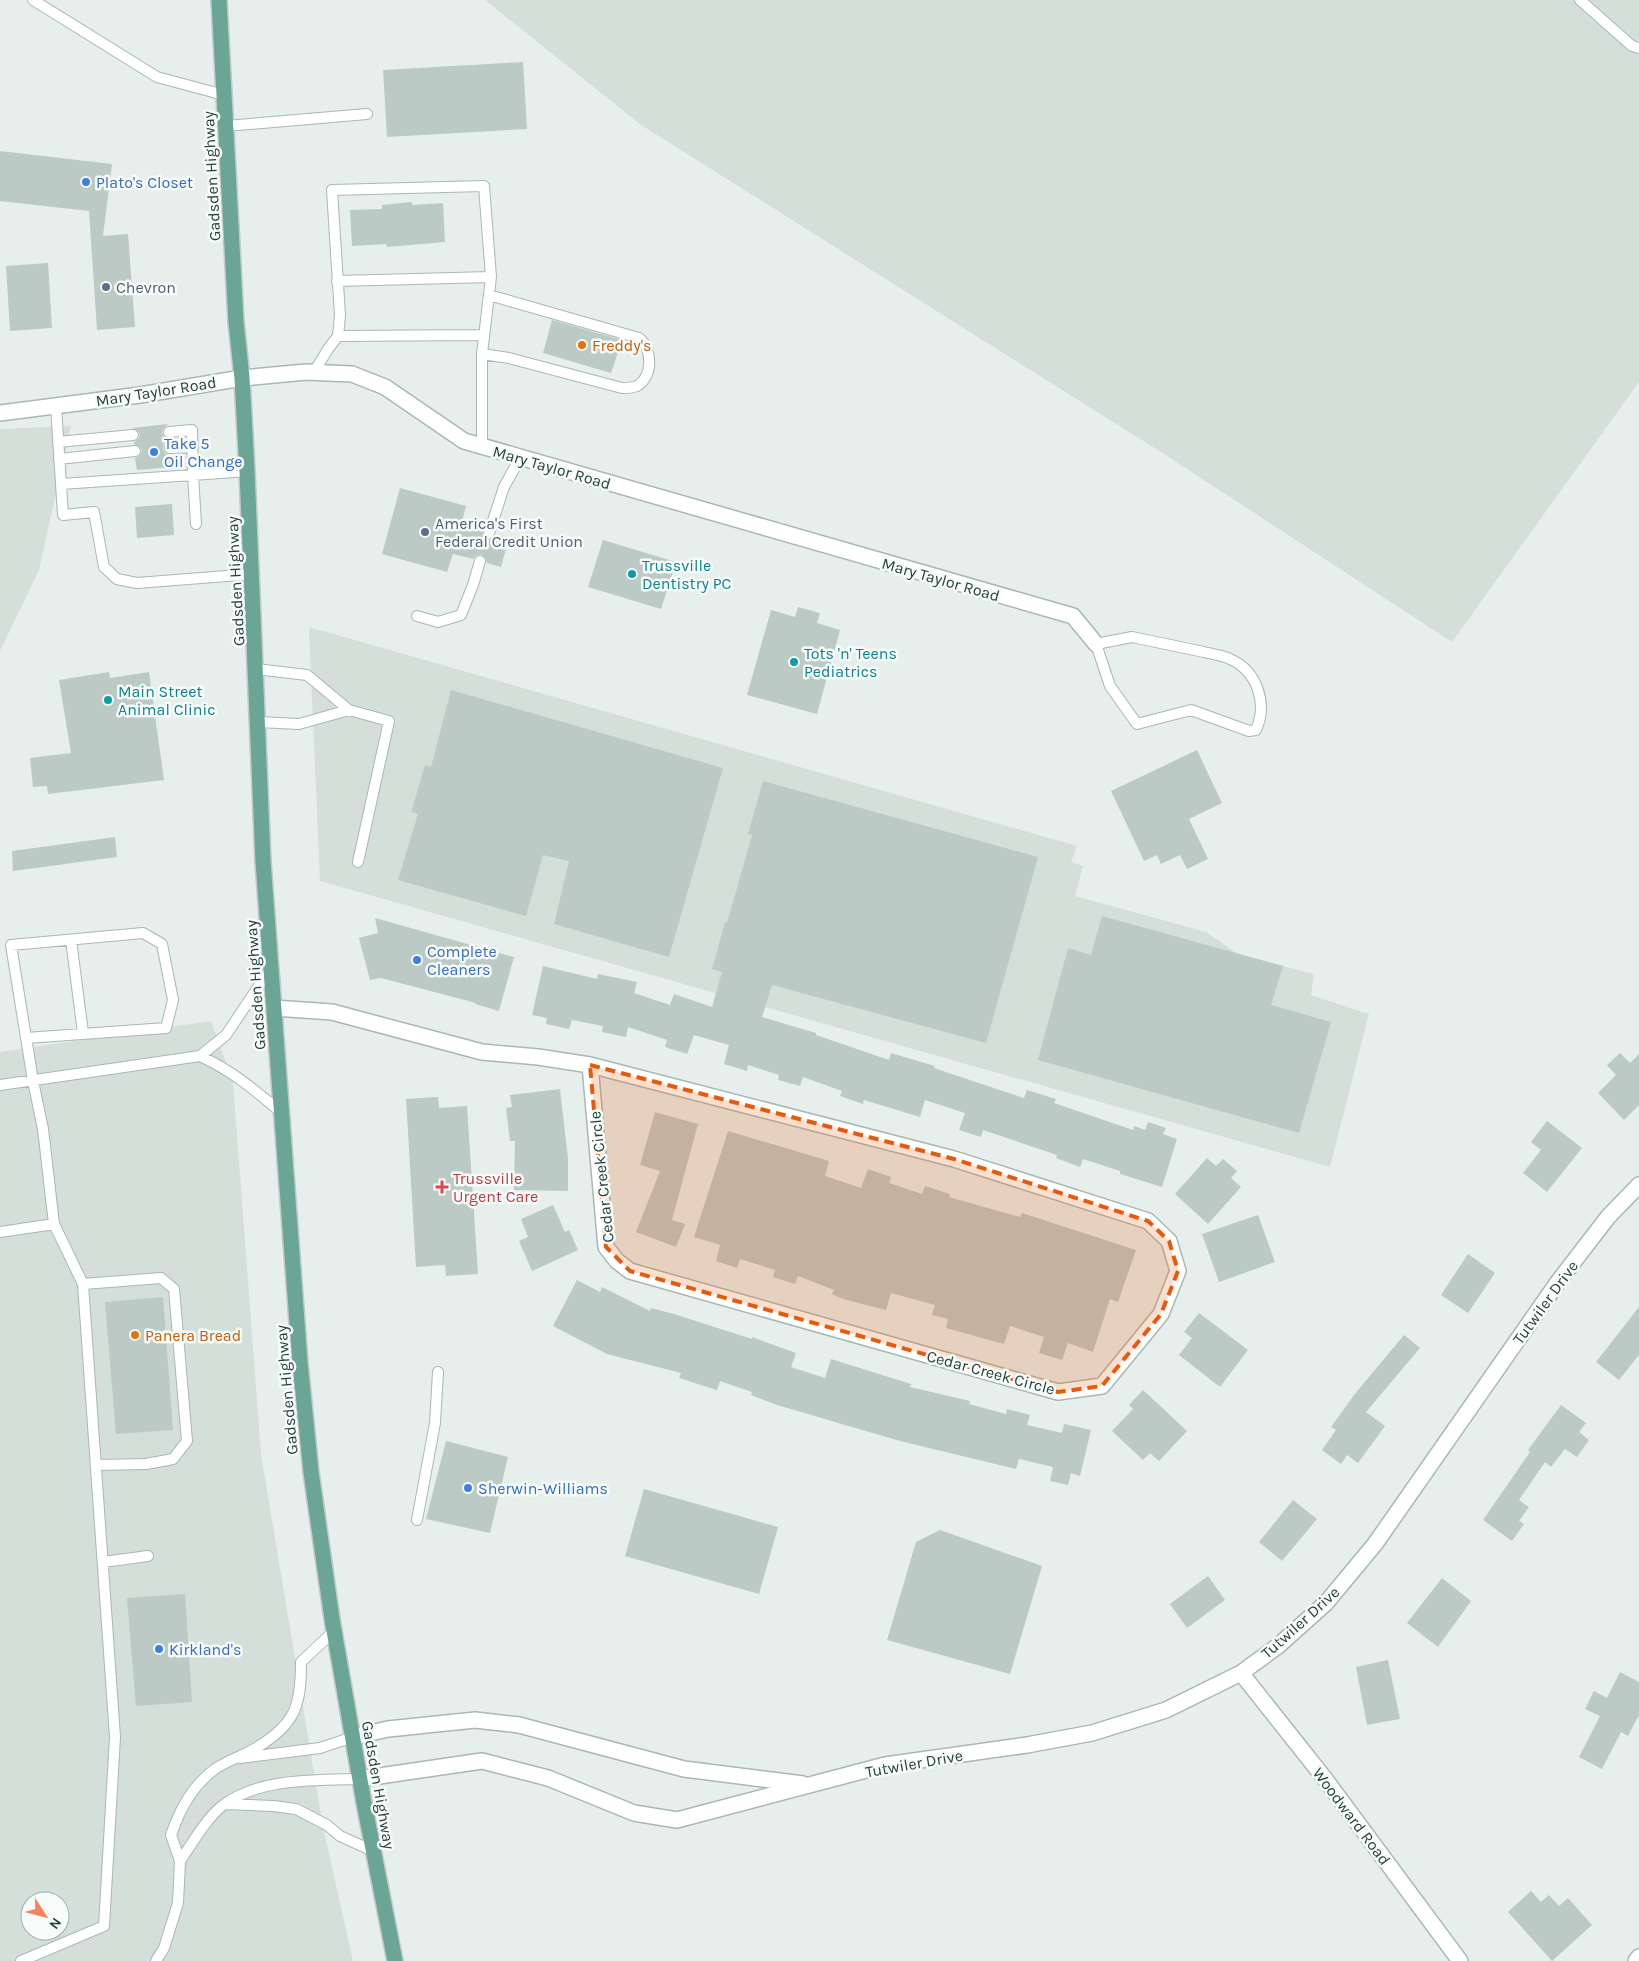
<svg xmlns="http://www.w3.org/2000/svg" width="1639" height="1961" viewBox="0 0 1639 1961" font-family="Karla,sans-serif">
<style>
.built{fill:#d4dfda;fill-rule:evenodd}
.building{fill:#bbcac4}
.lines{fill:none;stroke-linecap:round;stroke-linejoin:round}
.lane-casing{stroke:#a8b8b2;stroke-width:12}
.street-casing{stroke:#a8b8b2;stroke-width:18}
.primary-casing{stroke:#c2cac8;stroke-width:18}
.lane{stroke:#fff;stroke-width:10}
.street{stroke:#fff;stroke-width:15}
.primary{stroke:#6aa596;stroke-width:15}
.marked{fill:#e8590c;fill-opacity:0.2;stroke:#e8590c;stroke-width:4;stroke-dasharray:10 6;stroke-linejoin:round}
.shop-dot{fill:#3f7fe0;stroke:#f7fbf9;stroke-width:2}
.service-dot{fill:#5c6f8a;stroke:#f7fbf9;stroke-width:2}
.food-dot{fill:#e8710a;stroke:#f7fbf9;stroke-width:2}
.culture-dot{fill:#0f9aa8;stroke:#f7fbf9;stroke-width:2}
.health-dot{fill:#e0444e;stroke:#f7fbf9;stroke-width:2}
.labels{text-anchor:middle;stroke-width:5;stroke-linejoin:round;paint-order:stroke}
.street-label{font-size:16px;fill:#24423a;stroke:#f7fbf9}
.shop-label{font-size:16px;fill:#366cbe;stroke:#f7fbf9;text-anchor:start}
.service-label{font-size:16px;fill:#4e5e75;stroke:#f7fbf9;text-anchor:start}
.food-label{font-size:16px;fill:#c56008;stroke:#f7fbf9;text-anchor:start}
.culture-label{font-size:16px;fill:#0d838f;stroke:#f7fbf9;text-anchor:start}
.health-label{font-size:16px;fill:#be3a42;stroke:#f7fbf9;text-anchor:start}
</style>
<rect width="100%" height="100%" fill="#e6efeb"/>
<path class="built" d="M 485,0 L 1639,0 L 1639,382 L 1452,642 L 1164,454 L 641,125 Z
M 71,426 L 39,570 L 0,651 L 0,429 Z
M 309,627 L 1077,846 L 1071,862 L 1083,866 L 1075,896 L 1206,932 L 1238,954 L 1314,974 L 1311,995 L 1369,1014 L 1330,1167 L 320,881 Z
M 211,1021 L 233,1082 L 261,1454 L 323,1827 L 353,1961 L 0,1961 L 0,1052 ZM 30,1901 L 60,1901 L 60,1931 L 30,1931 Z"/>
<path class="building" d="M 523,62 L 527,129 L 387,137 L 383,70 Z
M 0,151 L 112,164 L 103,236 L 128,234 L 135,327 L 97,330 L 89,211 L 0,201 Z
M 412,202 L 412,205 L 443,203 L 445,242 L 387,247 L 386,244 L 352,246 L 350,210 L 382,209 L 382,205 Z
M 48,263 L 52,328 L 10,331 L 6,266 Z
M 552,320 L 622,340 L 611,373 L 543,353 Z
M 168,424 L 163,429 L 162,433 L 166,438 L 170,439 L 170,441 L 164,444 L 163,449 L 166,454 L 171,455 L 172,467 L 137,470 L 135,458 L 139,456 L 142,451 L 140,447 L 134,444 L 134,442 L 139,438 L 140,434 L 138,431 L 132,428 Z
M 400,488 L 466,506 L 461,525 L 482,531 L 484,537 L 487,540 L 493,538 L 496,535 L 509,538 L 501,567 L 487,563 L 485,557 L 481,554 L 476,556 L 473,559 L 453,554 L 447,572 L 382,554 Z
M 172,504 L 174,535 L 137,538 L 135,507 Z
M 603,540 L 676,562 L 661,609 L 588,587 Z
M 798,607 L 820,613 L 817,623 L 840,630 L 817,714 L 747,695 L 771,610 L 795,617 Z
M 109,672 L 110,678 L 149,672 L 164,780 L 48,794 L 47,786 L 33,787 L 30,758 L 71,753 L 59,680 Z
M 451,690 L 723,768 L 669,957 L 554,924 L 569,861 L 543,855 L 526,916 L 398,880 L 418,814 L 411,812 L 425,765 L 431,767 Z
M 1197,750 L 1222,803 L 1189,819 L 1208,859 L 1187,869 L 1180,855 L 1161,864 L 1157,855 L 1144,861 L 1111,791 Z
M 763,781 L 1038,857 L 986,1043 L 772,985 L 762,1017 L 816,1033 L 816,1035 L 889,1060 L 891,1053 L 935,1066 L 934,1068 L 1024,1098 L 1027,1090 L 1056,1099 L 1054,1103 L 1133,1130 L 1134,1126 L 1145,1130 L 1148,1122 L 1166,1128 L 1163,1134 L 1177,1139 L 1162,1187 L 1120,1174 L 1120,1171 L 1083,1159 L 1080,1167 L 1056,1158 L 1057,1155 L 983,1130 L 981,1137 L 959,1130 L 965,1113 L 925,1100 L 920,1117 L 864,1100 L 863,1104 L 840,1096 L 842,1091 L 803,1077 L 800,1086 L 778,1080 L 779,1075 L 748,1065 L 747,1071 L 724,1064 L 729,1045 L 694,1035 L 687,1054 L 665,1047 L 667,1040 L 628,1027 L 626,1037 L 602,1032 L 603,1026 L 572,1020 L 569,1029 L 546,1024 L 547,1018 L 532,1015 L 543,966 L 597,979 L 598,974 L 637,982 L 634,993 L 670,1005 L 674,994 L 712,1007 L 722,972 L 712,969 L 725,922 L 727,923 L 752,835 L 748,834 Z
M 115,837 L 117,857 L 13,871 L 12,851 Z
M 1102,916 L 1283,966 L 1271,1005 L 1331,1022 L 1299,1133 L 1038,1060 L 1068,948 L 1091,955 Z
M 375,918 L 514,957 L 499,1011 L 475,1004 L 476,1003 L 381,978 L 370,980 L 359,938 L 378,933 Z
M 1620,1053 L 1630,1063 L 1639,1054 L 1639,1105 L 1624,1120 L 1598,1093 L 1616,1075 L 1607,1065 Z
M 560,1089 L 568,1159 L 568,1191 L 514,1190 L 515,1141 L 510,1141 L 506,1108 L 512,1107 L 510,1095 Z
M 438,1097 L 439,1108 L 467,1106 L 478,1274 L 446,1276 L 445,1265 L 416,1267 L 406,1099 Z
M 655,1112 L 698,1124 L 672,1220 L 685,1224 L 676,1247 L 636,1232 L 660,1171 L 640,1165 Z
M 1547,1121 L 1582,1148 L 1547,1192 L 1523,1173 L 1541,1150 L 1531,1142 Z
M 728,1131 L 829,1161 L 825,1176 L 861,1188 L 868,1169 L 891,1177 L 889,1183 L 922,1194 L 925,1186 L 950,1194 L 949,1197 L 1020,1217 L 1022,1213 L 1136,1250 L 1118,1302 L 1110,1299 L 1093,1352 L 1068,1343 L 1062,1360 L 1039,1353 L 1044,1337 L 1010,1326 L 1004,1344 L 946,1328 L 948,1319 L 932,1315 L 935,1305 L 891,1293 L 886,1310 L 843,1299 L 832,1294 L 834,1290 L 798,1276 L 795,1284 L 773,1277 L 775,1270 L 740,1259 L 737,1268 L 716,1261 L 720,1245 L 694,1237 Z
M 1207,1158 L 1216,1166 L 1223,1159 L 1237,1171 L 1231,1178 L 1241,1187 L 1208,1224 L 1175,1194 Z
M 553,1205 L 565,1232 L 569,1230 L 578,1250 L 532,1271 L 519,1241 L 528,1237 L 521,1219 Z
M 1258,1215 L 1275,1262 L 1219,1282 L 1202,1234 Z
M 1468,1254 L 1495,1273 L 1468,1313 L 1441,1295 Z
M 577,1280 L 600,1292 L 602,1287 L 650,1311 L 651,1308 L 674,1314 L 752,1339 L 752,1337 L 796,1353 L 791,1367 L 825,1378 L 831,1359 L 911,1384 L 910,1387 L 970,1401 L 969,1404 L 1006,1414 L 1007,1409 L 1030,1415 L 1027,1425 L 1062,1433 L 1064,1424 L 1091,1430 L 1080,1476 L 1071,1473 L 1068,1485 L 1050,1481 L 1053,1467 L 1019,1459 L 1016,1469 L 900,1441 L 777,1405 L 751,1395 L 752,1392 L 720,1381 L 717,1390 L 679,1378 L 681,1373 L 607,1354 L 553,1326 Z
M 163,1297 L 173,1430 L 116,1434 L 105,1302 Z
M 1639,1307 L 1639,1355 L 1619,1380 L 1596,1362 Z
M 1199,1313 L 1248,1350 L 1220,1387 L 1179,1355 L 1192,1338 L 1184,1332 Z
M 1404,1335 L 1420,1348 L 1366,1412 L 1385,1426 L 1358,1463 L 1347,1455 L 1341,1464 L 1322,1450 L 1336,1430 L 1331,1427 L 1354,1395 Z
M 1143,1390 L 1187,1431 L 1159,1461 L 1150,1453 L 1143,1460 L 1112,1431 L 1133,1409 L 1129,1405 Z
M 1561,1405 L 1586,1423 L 1579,1432 L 1589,1440 L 1577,1457 L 1565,1449 L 1551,1467 L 1545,1462 L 1519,1500 L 1529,1507 L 1519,1521 L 1524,1524 L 1512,1541 L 1483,1520 L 1530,1452 L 1528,1450 Z
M 446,1441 L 508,1457 L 490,1533 L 426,1519 Z
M 644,1489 L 778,1527 L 759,1594 L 625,1556 Z
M 1293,1500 L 1317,1519 L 1282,1561 L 1259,1542 Z
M 940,1530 L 1042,1566 L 1010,1674 L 887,1640 L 916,1542 Z
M 1208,1576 L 1225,1600 L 1187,1628 L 1170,1604 Z
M 1442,1578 L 1471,1601 L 1438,1647 L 1407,1623 Z
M 185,1594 L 192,1702 L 136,1706 L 127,1598 Z
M 1388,1660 L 1400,1719 L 1367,1725 L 1356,1667 Z
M 1620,1672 L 1639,1682 L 1639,1715 L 1628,1736 L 1621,1732 L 1602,1769 L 1579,1757 L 1600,1716 L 1585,1709 L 1594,1691 L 1607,1698 Z
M 1531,1891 L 1541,1902 L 1549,1895 L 1559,1906 L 1568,1898 L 1592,1925 L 1552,1961 L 1508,1912 Z"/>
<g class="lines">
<defs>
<path id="lane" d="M 33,0 L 157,77 L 224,95
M 1580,0 L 1632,46 L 1639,48
M 226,126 L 367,114
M 337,281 L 491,277
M 338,336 L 484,335
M 482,354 L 509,358 L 622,388 C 627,388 632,388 637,386 C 654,376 652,348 639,338 L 489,295
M 314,372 L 328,349 L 338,336 L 340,315 L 332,190 L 484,186 L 491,277 L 482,354 L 482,446
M 56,406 L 63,515 L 94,512 L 104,567 L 117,579 L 137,583 L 252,574
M 169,432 L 192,430 L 193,475 L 247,471
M 58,442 L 133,435
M 170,448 L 193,447
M 59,459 L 135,451
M 61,484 L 193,475 L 196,524
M 489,533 L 504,487 L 520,458
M 417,616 L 438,622 L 461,615 L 473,585 L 480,561
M 1132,637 C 1156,642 1180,647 1204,652 C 1212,654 1222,655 1230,659 C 1257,671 1268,703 1256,730 L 1249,731 L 1191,710 L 1137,724 L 1110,686 L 1096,644 Z
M 256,669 L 307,675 L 349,710 L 389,721 L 358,862
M 258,722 L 299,724 L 349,710
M 71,940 L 83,1033
M 200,1056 C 233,1071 254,1090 281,1112
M 0,1085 L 200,1056 L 226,1035 L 271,968
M 0,1232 L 54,1224
M 83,1284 L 161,1278 L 174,1289 L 187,1441 L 173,1459 L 146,1464 L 96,1465
M 417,1520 L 435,1423 L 438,1372
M 103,1562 L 148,1556
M 240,1758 L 320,1748 L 353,1737
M 226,1804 L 273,1806 L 296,1809 L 327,1825 L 340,1836 L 373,1851
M 180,1861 C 192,1844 205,1820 222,1806 C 257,1778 316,1780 359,1779
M 21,1961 L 104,1926 L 115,1737 L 83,1284 L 54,1224 L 43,1129 L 33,1081 L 11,945 L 143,933 L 162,944 L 173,1000 L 166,1028 L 26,1038
M 156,1961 L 164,1948 L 178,1903 L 180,1861 L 171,1835 C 180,1809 192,1786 215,1769 C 228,1760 243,1756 256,1748 C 296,1724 301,1705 301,1662 L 334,1631"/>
<path id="street" d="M 0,413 L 140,395 L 242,378 L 306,372 L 352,374 L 385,387 L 464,441 L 1073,616 L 1096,644
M 274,1008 L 332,1012 L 482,1052 L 538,1057 L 590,1065
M 590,1065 L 954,1159 L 1148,1221 L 1169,1241 L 1178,1271 L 1161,1314 L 1102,1386 L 1058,1392 L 630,1271 L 617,1261 L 606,1247 Z
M 1241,1673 L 1325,1779 L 1460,1961
M 353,1737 L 388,1729 L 475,1720 L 519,1725 L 684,1769 L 803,1784
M 359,1779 L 482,1761 L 548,1778 L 634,1813 L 677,1820 L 885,1765 L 1027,1745 L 1092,1733 L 1166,1710 L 1241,1673 L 1278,1646 L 1326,1603 L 1375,1544 L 1558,1282 L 1608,1217 L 1639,1185
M 1636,1961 L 1639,1957"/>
<path id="primary" d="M 219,0 L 236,322 L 242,378 L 247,471 L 263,861 L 300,1363 L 311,1472 L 332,1619 L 364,1803 L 395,1961"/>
</defs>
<use href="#lane" class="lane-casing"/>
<use href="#street" class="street-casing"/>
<use href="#primary" class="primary-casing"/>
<use href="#lane" class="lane"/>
<use href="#street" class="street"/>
<use href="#primary" class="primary"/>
</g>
<path class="marked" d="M 590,1065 L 954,1159 L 1148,1221 L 1169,1241 L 1178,1271 L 1161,1314 L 1102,1386 L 1058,1392 L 630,1271 L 606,1247 Z"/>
<g class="shop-dot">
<circle cx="86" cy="182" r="5"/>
<circle cx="154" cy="452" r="5"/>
<circle cx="417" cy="960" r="5"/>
<circle cx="468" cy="1488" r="5"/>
<circle cx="159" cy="1649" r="5"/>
</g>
<g class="service-dot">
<circle cx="106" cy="287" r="5"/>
<circle cx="425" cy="532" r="5"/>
</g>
<g class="food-dot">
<circle cx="582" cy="345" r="5"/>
<circle cx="135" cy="1335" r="5"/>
</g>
<g class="culture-dot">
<circle cx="632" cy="574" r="5"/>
<circle cx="794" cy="662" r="5"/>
<circle cx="108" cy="700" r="5"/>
</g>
<path class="health-dot" d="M439.5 1179.5h5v5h5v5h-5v5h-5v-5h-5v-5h5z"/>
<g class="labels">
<g class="street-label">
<text transform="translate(211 176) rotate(-93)" y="6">Gadsden Highway</text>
<text transform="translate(156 391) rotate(-9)" y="6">Mary Taylor Road</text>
<text transform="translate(552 467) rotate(16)" y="6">Mary Taylor Road</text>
<text transform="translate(941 579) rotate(16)" y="6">Mary Taylor Road</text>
<text transform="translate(235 581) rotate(-93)" y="6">Gadsden Highway</text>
<text transform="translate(255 985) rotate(-94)" y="6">Gadsden Highway</text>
<text transform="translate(601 1177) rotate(-96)" y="6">Cedar Creek Circle</text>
<text transform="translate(1545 1302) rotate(-54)" y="6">Tutwiler Drive</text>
<text transform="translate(991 1372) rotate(15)" y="6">Cedar Creek Circle</text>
<text transform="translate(286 1390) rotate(-95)" y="6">Gadsden Highway</text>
<text transform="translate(1300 1622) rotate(-42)" y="6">Tutwiler Drive</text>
<text transform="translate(914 1763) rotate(-10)" y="6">Tutwiler Drive</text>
<text transform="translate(379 1785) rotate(80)" y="6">Gadsden Highway</text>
<text transform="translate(1352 1816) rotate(53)" y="6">Woodward Road</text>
</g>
<g class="shop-label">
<text x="96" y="188">Plato's Closet</text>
<text x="164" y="449">Take 5<tspan x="164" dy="18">Oil Change</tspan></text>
<text x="427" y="957">Complete<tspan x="427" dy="18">Cleaners</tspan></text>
<text x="478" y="1494">Sherwin-Williams</text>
<text x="169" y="1655">Kirkland's</text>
</g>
<g class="service-label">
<text x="116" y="293">Chevron</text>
<text x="435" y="529">America's First<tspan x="435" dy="18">Federal Credit Union</tspan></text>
</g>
<g class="food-label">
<text x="592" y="351">Freddy's</text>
<text x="145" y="1341">Panera Bread</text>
</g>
<g class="culture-label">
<text x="642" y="571">Trussville<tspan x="642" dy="18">Dentistry PC</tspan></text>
<text x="804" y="659">Tots 'n' Teens<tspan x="804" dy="18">Pediatrics</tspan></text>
<text x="118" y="697">Main Street<tspan x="118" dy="18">Animal Clinic</tspan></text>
</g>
<g class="health-label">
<text x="453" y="1184">Trussville<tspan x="453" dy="18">Urgent Care</tspan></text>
</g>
</g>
<g transform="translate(45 1916) rotate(126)"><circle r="24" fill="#f7fbf9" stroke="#a3b1ad"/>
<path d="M0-4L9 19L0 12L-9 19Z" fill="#f4845f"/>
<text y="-8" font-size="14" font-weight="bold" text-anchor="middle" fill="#24423a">N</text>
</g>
</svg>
